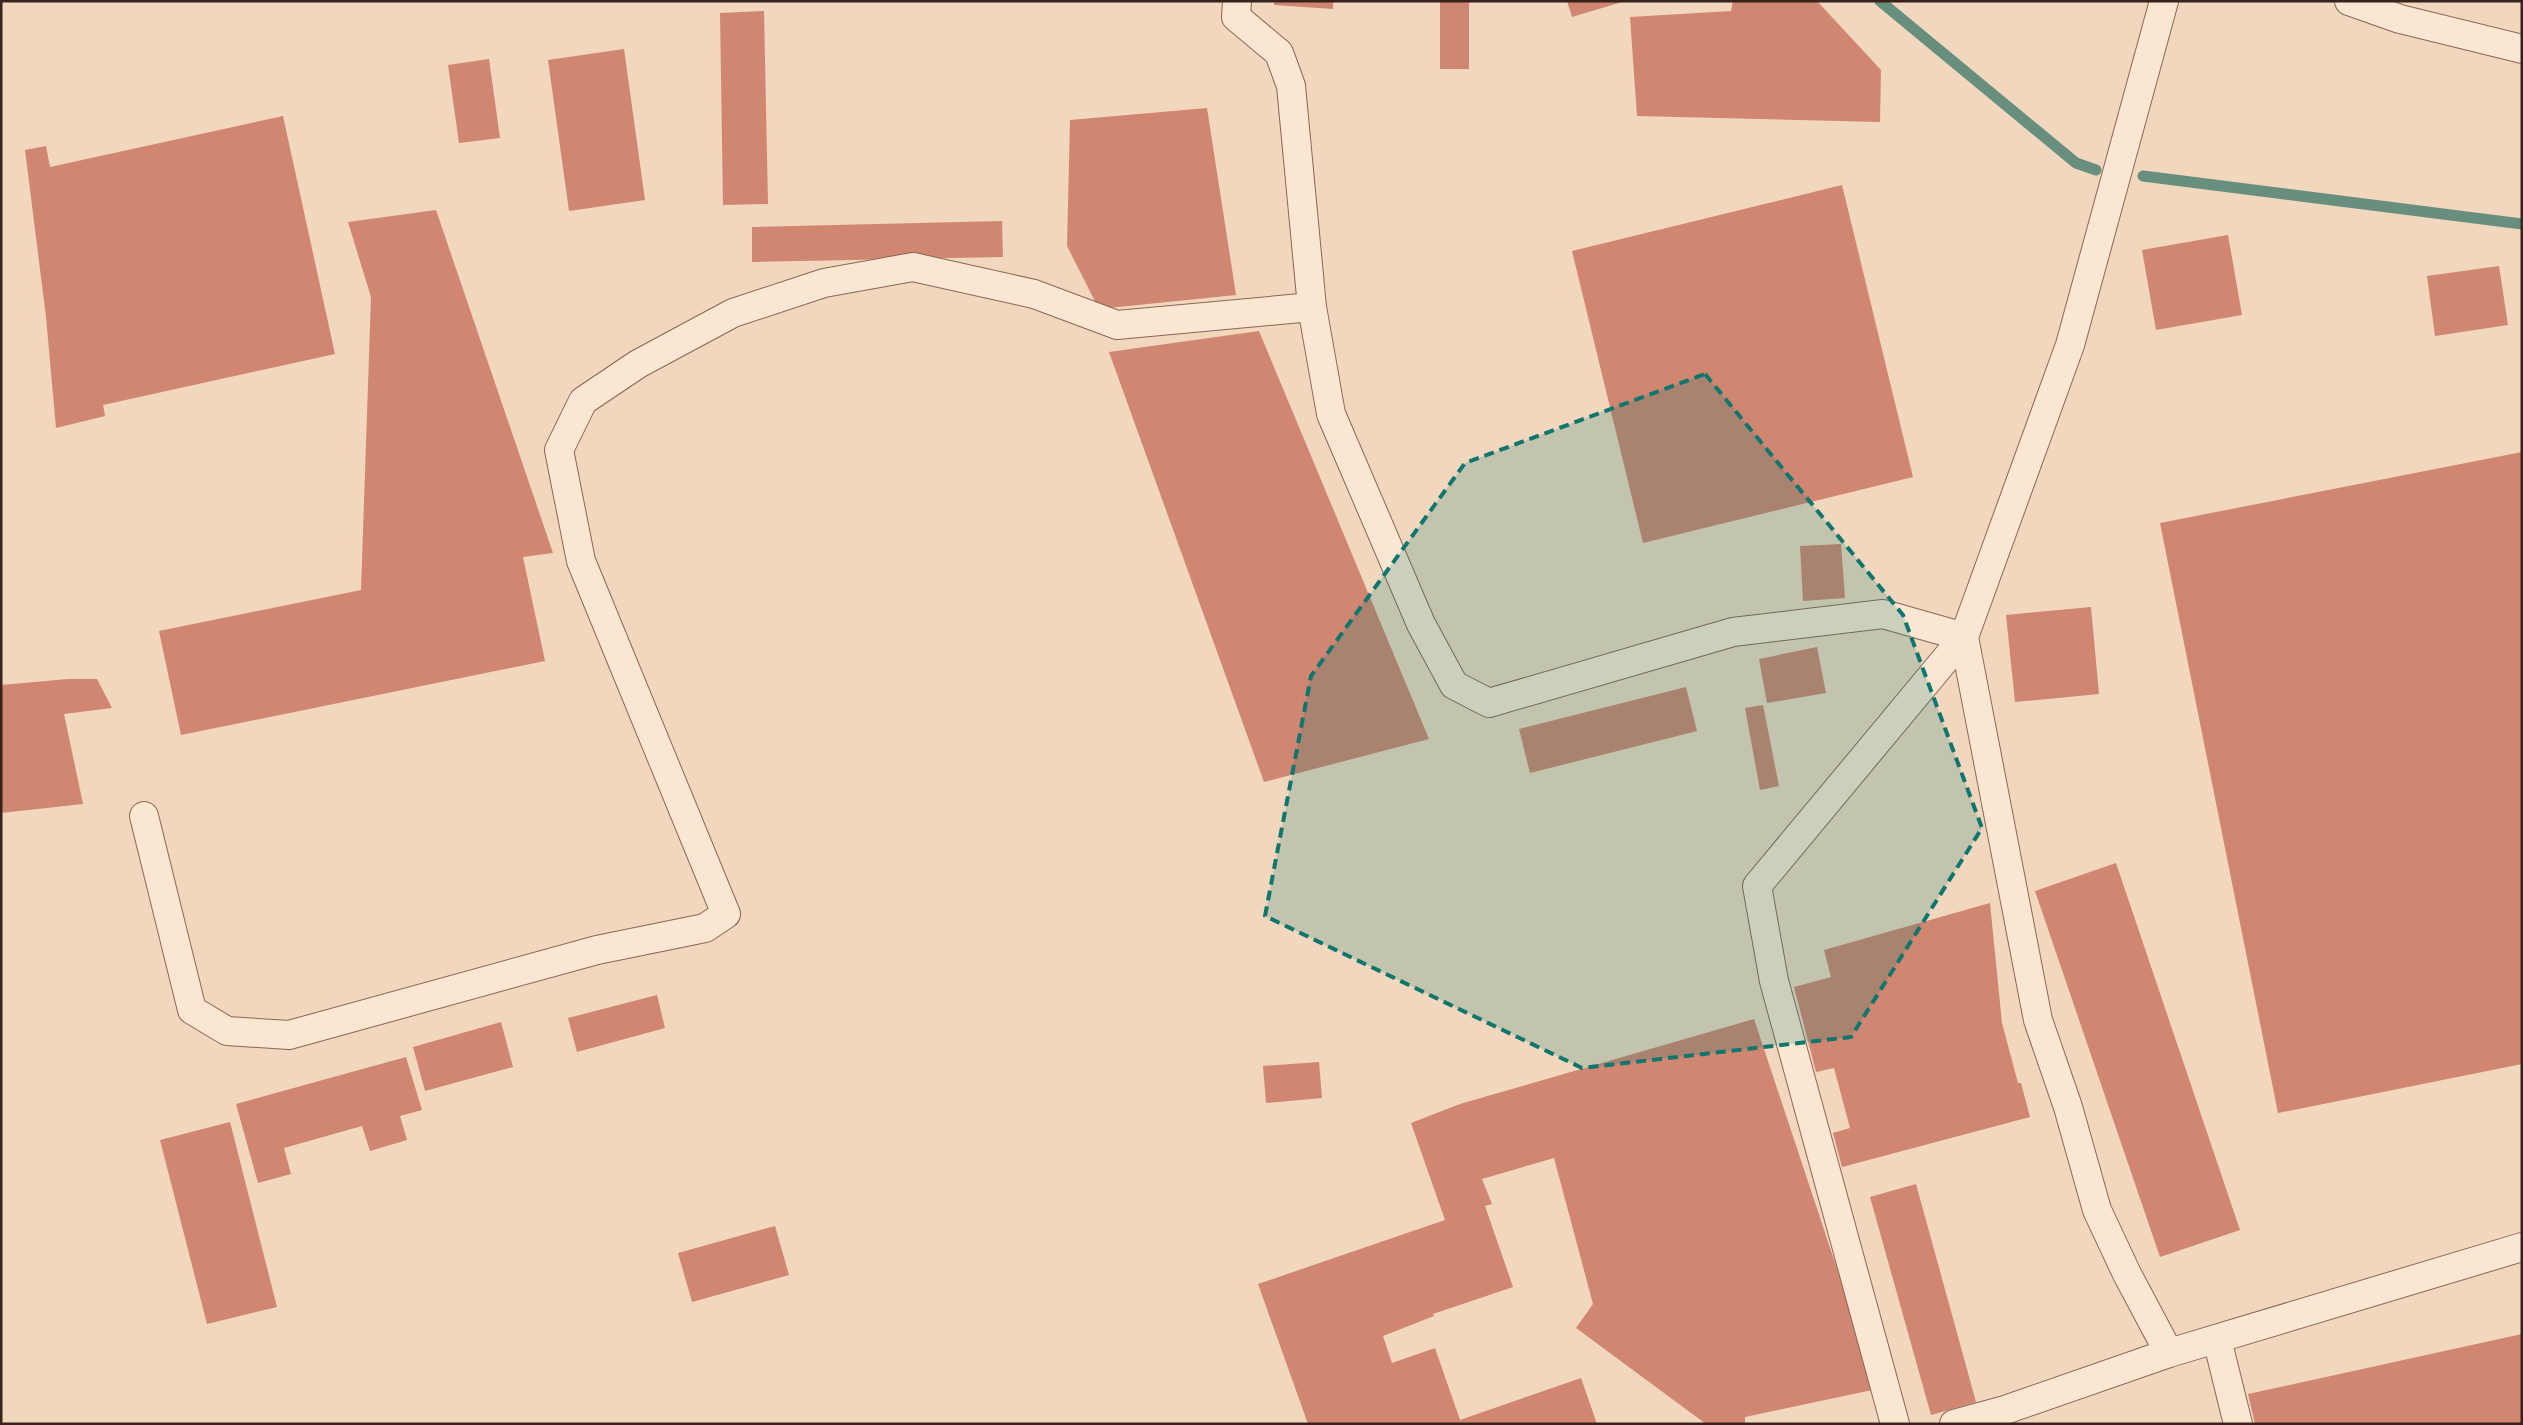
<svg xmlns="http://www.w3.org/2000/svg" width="2523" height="1425" viewBox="0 0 2523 1425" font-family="'Times New Roman',serif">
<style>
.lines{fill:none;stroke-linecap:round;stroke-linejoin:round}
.stream{stroke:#688f7e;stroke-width:11}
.building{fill:#d08671}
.minor-casing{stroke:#896756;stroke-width:30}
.minor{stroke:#fae6d1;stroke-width:28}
.marked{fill:#0f766e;fill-opacity:0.2;stroke:#0f766e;stroke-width:4;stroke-dasharray:10 6;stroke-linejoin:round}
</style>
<rect width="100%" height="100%" fill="#f0d7bd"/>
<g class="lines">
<path class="stream" d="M 1880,1 L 2076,163 L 2096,170
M 2143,176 L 2522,224"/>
</g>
<path class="building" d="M 1274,1 L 1333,1 L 1333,9 L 1274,5 Z
M 1440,1 L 1469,1 L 1469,69 L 1440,69 Z
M 1567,1 L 1622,1 L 1622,2 L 1572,17 Z
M 1733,1 L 1817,1 L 1881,70 L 1880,122 L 1637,116 L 1630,17 L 1731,11 Z
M 764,11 L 768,204 L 723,205 L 720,13 Z
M 624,49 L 645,200 L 569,211 L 548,60 Z
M 489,59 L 500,138 L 459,143 L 448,65 Z
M 1207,108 L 1236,295 L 1099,309 L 1067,246 L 1070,120 Z
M 283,116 L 335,354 L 103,405 L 105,416 L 56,428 L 46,317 L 25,150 L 46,146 L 50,167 Z
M 1842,185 L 1913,477 L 1643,543 L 1572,251 Z
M 436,210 L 553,553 L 523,557 L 545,661 L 181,735 L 159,631 L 361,590 L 371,297 L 348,222 Z
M 1002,221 L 1003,257 L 752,262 L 752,227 Z
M 2228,235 L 2242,315 L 2156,330 L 2142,250 Z
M 2499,266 L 2508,325 L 2435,336 L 2427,276 Z
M 1259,331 L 1429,739 L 1264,782 L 1109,352 Z
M 2522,452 L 2522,1064 L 2278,1113 L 2160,523 Z
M 1841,544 L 1845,598 L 1803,601 L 1800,546 Z
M 2091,607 L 2099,694 L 2015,702 L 2006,615 Z
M 1817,647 L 1826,693 L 1767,703 L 1759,659 Z
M 68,679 L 97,679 L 112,708 L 64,714 L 83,804 L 1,813 L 1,685 Z
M 1686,687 L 1697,731 L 1530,773 L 1519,729 Z
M 1763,705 L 1779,786 L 1760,790 L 1745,708 Z
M 2116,863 L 2240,1230 L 2160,1257 L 2035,891 Z
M 1990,903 L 2002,1023 L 2018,1083 L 2021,1083 L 2030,1117 L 1842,1167 L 1833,1133 L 1850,1128 L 1834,1068 L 1816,1072 L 1794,987 L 1831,977 L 1824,950 Z
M 657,995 L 665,1028 L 577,1052 L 568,1018 Z
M 1754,1019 L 1877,1389 L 1745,1417 L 1745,1424 L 1706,1424 L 1576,1328 L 1593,1304 L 1554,1158 L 1482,1179 L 1492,1204 L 1485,1206 L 1513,1287 L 1433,1314 L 1434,1316 L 1383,1336 L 1392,1363 L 1435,1348 L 1460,1420 L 1581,1378 L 1597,1424 L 1308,1424 L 1258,1284 L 1445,1220 L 1411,1123 L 1460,1104 Z
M 501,1022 L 513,1067 L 425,1091 L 413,1047 Z
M 406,1057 L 422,1110 L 400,1116 L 407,1140 L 370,1151 L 362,1126 L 284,1148 L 291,1174 L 258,1183 L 236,1104 Z
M 1319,1062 L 1322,1098 L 1266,1103 L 1263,1066 Z
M 230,1122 L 277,1307 L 207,1324 L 160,1140 Z
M 1916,1184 L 1976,1402 L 1931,1415 L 1870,1197 Z
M 775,1226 L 789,1275 L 692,1302 L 678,1253 Z
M 2522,1334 L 2522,1424 L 2255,1424 L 2248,1394 Z"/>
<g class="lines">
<defs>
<path id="minor" d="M 1237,1 L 1236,17 L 1279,53 L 1291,86 L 1312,307
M 2164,1 L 2070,345 L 1964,637 L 2038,1020 L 2068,1107 L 2097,1210 L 2127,1274 L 2169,1353
M 2349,1 L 2400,19 L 2522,49
M 144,816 L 192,1010 L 227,1031 L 289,1035 L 597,950 L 705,928 L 726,914 L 581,561 L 559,450 L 583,401 L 638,364 L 733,313 L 824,283 L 913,267 L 1034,294 L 1117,325 L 1312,307 L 1331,414 L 1421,624 L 1454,685 L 1489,703 L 1733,632 L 1883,614 L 1964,637 L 1757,886 L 1774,981 L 1895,1424
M 2217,1339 L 2238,1424
M 1954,1424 L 2005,1410 L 2169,1353 L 2522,1247"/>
</defs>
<use href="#minor" class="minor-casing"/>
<use href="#minor" class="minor"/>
</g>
<path class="marked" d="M 1705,374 L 1903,615 L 1982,828 L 1851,1037 L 1582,1068 L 1265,916 L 1311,676 L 1465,463 Z"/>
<rect width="2523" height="1425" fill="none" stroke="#37231b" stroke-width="5"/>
</svg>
